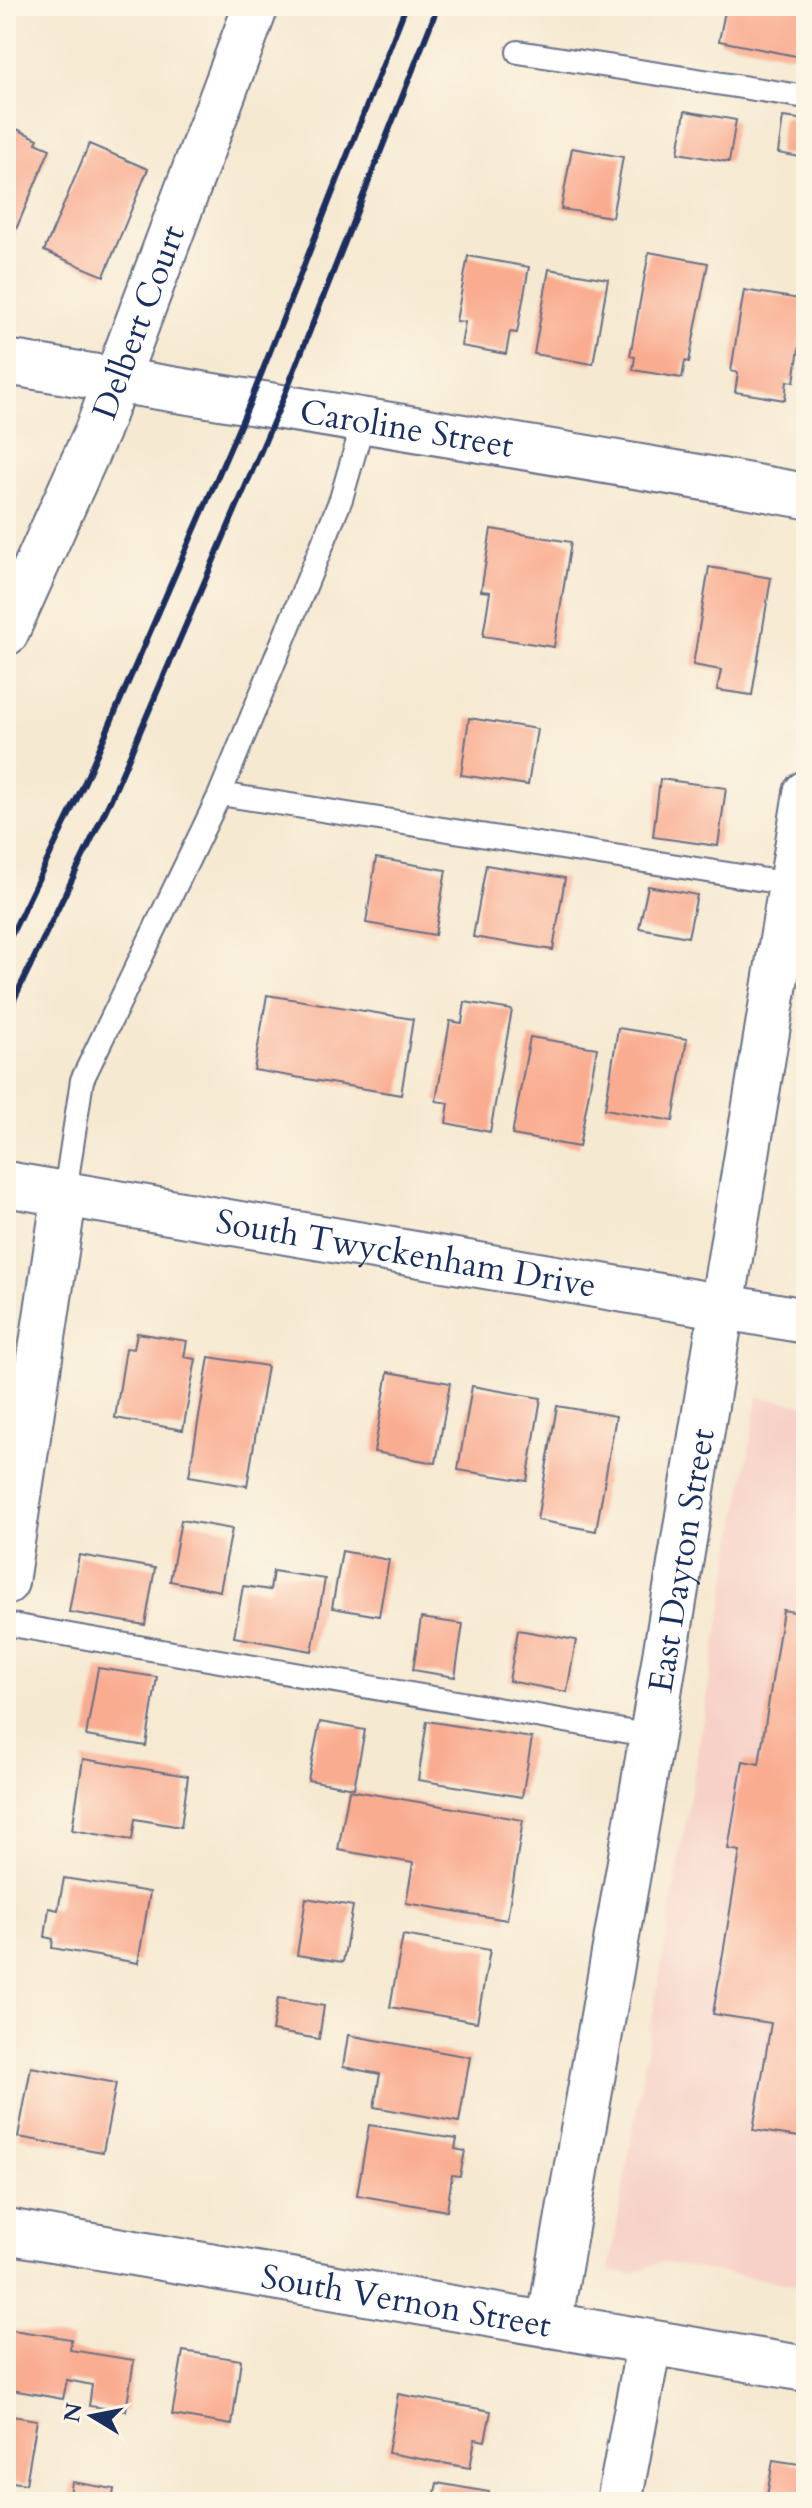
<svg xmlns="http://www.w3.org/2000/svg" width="812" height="2508" viewBox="0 0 812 2508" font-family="Cardo,serif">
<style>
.built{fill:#f7d1c7}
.building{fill:#f9ac90}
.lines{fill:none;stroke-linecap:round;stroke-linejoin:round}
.service-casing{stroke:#687086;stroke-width:26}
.minor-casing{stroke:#687086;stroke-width:48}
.tertiary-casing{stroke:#687086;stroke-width:48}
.service{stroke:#fff;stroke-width:22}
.minor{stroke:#fff;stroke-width:44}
.tertiary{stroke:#fff;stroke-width:44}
.rail{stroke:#1b2f5e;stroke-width:6}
.labels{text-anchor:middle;stroke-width:6;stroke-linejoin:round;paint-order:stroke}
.street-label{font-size:34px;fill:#1b2f5e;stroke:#fcf5e5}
</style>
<rect width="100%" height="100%" fill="#fcf5e5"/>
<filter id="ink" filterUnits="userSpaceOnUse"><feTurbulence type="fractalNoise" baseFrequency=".0125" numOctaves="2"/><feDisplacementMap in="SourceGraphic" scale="16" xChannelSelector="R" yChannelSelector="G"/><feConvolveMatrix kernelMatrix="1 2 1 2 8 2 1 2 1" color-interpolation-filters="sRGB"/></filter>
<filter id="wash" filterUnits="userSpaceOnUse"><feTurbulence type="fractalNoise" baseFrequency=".006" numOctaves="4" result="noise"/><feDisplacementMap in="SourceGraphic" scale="32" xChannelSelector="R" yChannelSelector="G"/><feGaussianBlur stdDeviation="1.8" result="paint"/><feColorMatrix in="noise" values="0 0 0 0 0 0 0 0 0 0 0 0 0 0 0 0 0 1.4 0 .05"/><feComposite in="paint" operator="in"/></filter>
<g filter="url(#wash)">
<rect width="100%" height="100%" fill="#f6e9d1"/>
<path class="built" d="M 758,1397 L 806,1405 L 806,2287 L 661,2262 L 631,2274 L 609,2271 Z"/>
<g id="blocks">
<path class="building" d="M 726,6 L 806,6 L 806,58 L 719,41 Z
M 685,111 L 736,120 L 729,162 L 678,153 Z
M 783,117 L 806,120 L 806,158 L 778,153 Z
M 6,124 L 38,139 L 36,143 L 50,149 L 6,253 Z
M 89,144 L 148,169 L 104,276 L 44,251 Z
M 572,148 L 623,157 L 612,217 L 561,209 Z
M 649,252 L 708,263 L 689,362 L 685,361 L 682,378 L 633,370 L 635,357 L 630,356 Z
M 468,256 L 529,267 L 517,333 L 510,332 L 506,354 L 461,346 L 465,322 L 456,321 Z
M 549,269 L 608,279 L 593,364 L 534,354 Z
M 744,290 L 806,300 L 794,382 L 787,381 L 785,400 L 735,392 L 738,373 L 731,371 Z
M 6,439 L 12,440 L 8,466 L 6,466 Z
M 491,529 L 571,542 L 554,647 L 483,636 L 490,592 L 481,591 Z
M 709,567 L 771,578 L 752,695 L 717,690 L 721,670 L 693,665 Z
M 469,718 L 537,729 L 528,785 L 461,775 Z
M 660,779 L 726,788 L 718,846 L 653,837 Z
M 376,858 L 446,870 L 435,935 L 366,923 Z
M 486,865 L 565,878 L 553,950 L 473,937 Z
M 648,886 L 697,895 L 688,937 L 639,928 Z
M 267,995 L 413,1019 L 401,1095 L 254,1070 Z
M 465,1002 L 512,1010 L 490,1132 L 446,1123 L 449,1103 L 436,1101 L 450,1021 L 462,1023 Z
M 618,1028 L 687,1039 L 673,1121 L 605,1109 Z
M 530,1037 L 597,1048 L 579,1147 L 512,1135 Z
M 137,1333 L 187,1341 L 184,1357 L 196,1359 L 183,1430 L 115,1418 L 126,1348 L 134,1349 Z
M 209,1357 L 267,1366 L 247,1486 L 189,1476 Z
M 388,1372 L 450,1383 L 436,1463 L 374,1452 Z
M 472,1386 L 541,1398 L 527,1481 L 458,1470 Z
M 557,1406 L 616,1416 L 596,1531 L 537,1520 Z
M 181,1520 L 232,1529 L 220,1591 L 170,1581 Z
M 342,1551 L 389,1560 L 379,1616 L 332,1608 Z
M 79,1555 L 155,1568 L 145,1625 L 69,1612 Z
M 273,1571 L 325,1579 L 312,1651 L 234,1637 L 243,1586 L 270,1590 Z
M 783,1610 L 806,1614 L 806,2138 L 753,2130 L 771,2023 L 713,2014 L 740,1851 L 728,1849 L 743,1761 L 759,1764 Z
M 421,1618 L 463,1624 L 455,1677 L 413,1670 Z
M 518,1630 L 576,1640 L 567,1692 L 509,1681 Z
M 98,1668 L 157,1677 L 146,1746 L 86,1736 Z
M 427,1721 L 532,1738 L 522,1797 L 418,1780 Z
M 320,1722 L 365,1730 L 354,1788 L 308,1780 Z
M 83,1759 L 188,1776 L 181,1827 L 135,1819 L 132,1840 L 72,1830 Z
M 349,1790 L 523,1820 L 507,1920 L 406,1903 L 413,1863 L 338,1850 Z
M 64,1878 L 150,1892 L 138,1963 L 52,1948 L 53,1939 L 45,1937 L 49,1908 L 58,1910 Z
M 306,1898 L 353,1906 L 343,1962 L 297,1955 Z
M 403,1935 L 490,1950 L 477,2022 L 390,2007 Z
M 278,1998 L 324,2006 L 319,2039 L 272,2031 Z
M 348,2035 L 470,2057 L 459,2122 L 374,2107 L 380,2074 L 343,2067 Z
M 31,2067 L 116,2083 L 103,2152 L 18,2137 Z
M 369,2125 L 457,2139 L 455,2149 L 465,2151 L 460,2176 L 452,2175 L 447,2211 L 357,2195 Z
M 6,2329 L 71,2339 L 70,2350 L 134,2360 L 126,2411 L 89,2406 L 92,2385 L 67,2380 L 63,2399 L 6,2389 Z
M 183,2351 L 241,2360 L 232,2425 L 172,2415 Z
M 398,2394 L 491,2411 L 485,2441 L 475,2439 L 470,2468 L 388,2453 Z
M 6,2415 L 37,2420 L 26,2484 L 6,2481 Z
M 773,2460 L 806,2465 L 806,2502 L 766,2502 Z
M 72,2482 L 114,2489 L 112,2502 L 69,2502 Z
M 437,2483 L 489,2492 L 487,2502 L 433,2502 Z"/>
</g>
</g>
<g filter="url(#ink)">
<use href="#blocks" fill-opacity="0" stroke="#687086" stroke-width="2"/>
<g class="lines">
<defs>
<path id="service" d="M 518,52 L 806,97
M 220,794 L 797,885
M 65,1192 L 82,1080 L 220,794 L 341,499 L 363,423
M 6,1624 L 652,1736"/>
<g id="minor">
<path id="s1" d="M 6,362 C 273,406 540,448 806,496"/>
<path id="s2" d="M 6,633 L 97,431 L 256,6"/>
<path d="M 6,1582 L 65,1192"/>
<path id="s3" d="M 6,2231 L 806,2369"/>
<path id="s4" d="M 549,2325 L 652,1736 L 806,793"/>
<path d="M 619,2502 L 649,2344"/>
</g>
<g id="tertiary">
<path id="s5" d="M 6,1184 L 806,1321"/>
</g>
</defs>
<use href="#service" class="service-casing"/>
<use href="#minor" class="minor-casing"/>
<use href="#tertiary" class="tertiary-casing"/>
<use href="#service" class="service"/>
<use href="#minor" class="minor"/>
<use href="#tertiary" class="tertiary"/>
<path class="rail" d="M 6,946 L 83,786 L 251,400 L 406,6
M 6,1016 L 111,799 L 281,404 L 438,6"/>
</g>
</g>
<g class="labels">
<g class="street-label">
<text dy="12" stroke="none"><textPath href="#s2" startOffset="338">Delbert Court</textPath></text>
<text dy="12" stroke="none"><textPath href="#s1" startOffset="406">Caroline Street</textPath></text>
<text dy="12" stroke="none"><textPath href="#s5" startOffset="406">South Twyckenham Drive</textPath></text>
<text dy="12" stroke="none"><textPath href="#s4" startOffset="776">East Dayton Street</textPath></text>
<text dy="12" stroke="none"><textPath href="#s3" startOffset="406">South Vernon Street</textPath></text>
</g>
</g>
<rect width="812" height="2508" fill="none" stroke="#fcf5e5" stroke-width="32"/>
<g transform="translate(92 2416) rotate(280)" stroke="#fcf5e5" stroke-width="6" paint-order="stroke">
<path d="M0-6L14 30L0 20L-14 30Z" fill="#1b2f5e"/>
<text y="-12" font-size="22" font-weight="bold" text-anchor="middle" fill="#1b2f5e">N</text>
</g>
</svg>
